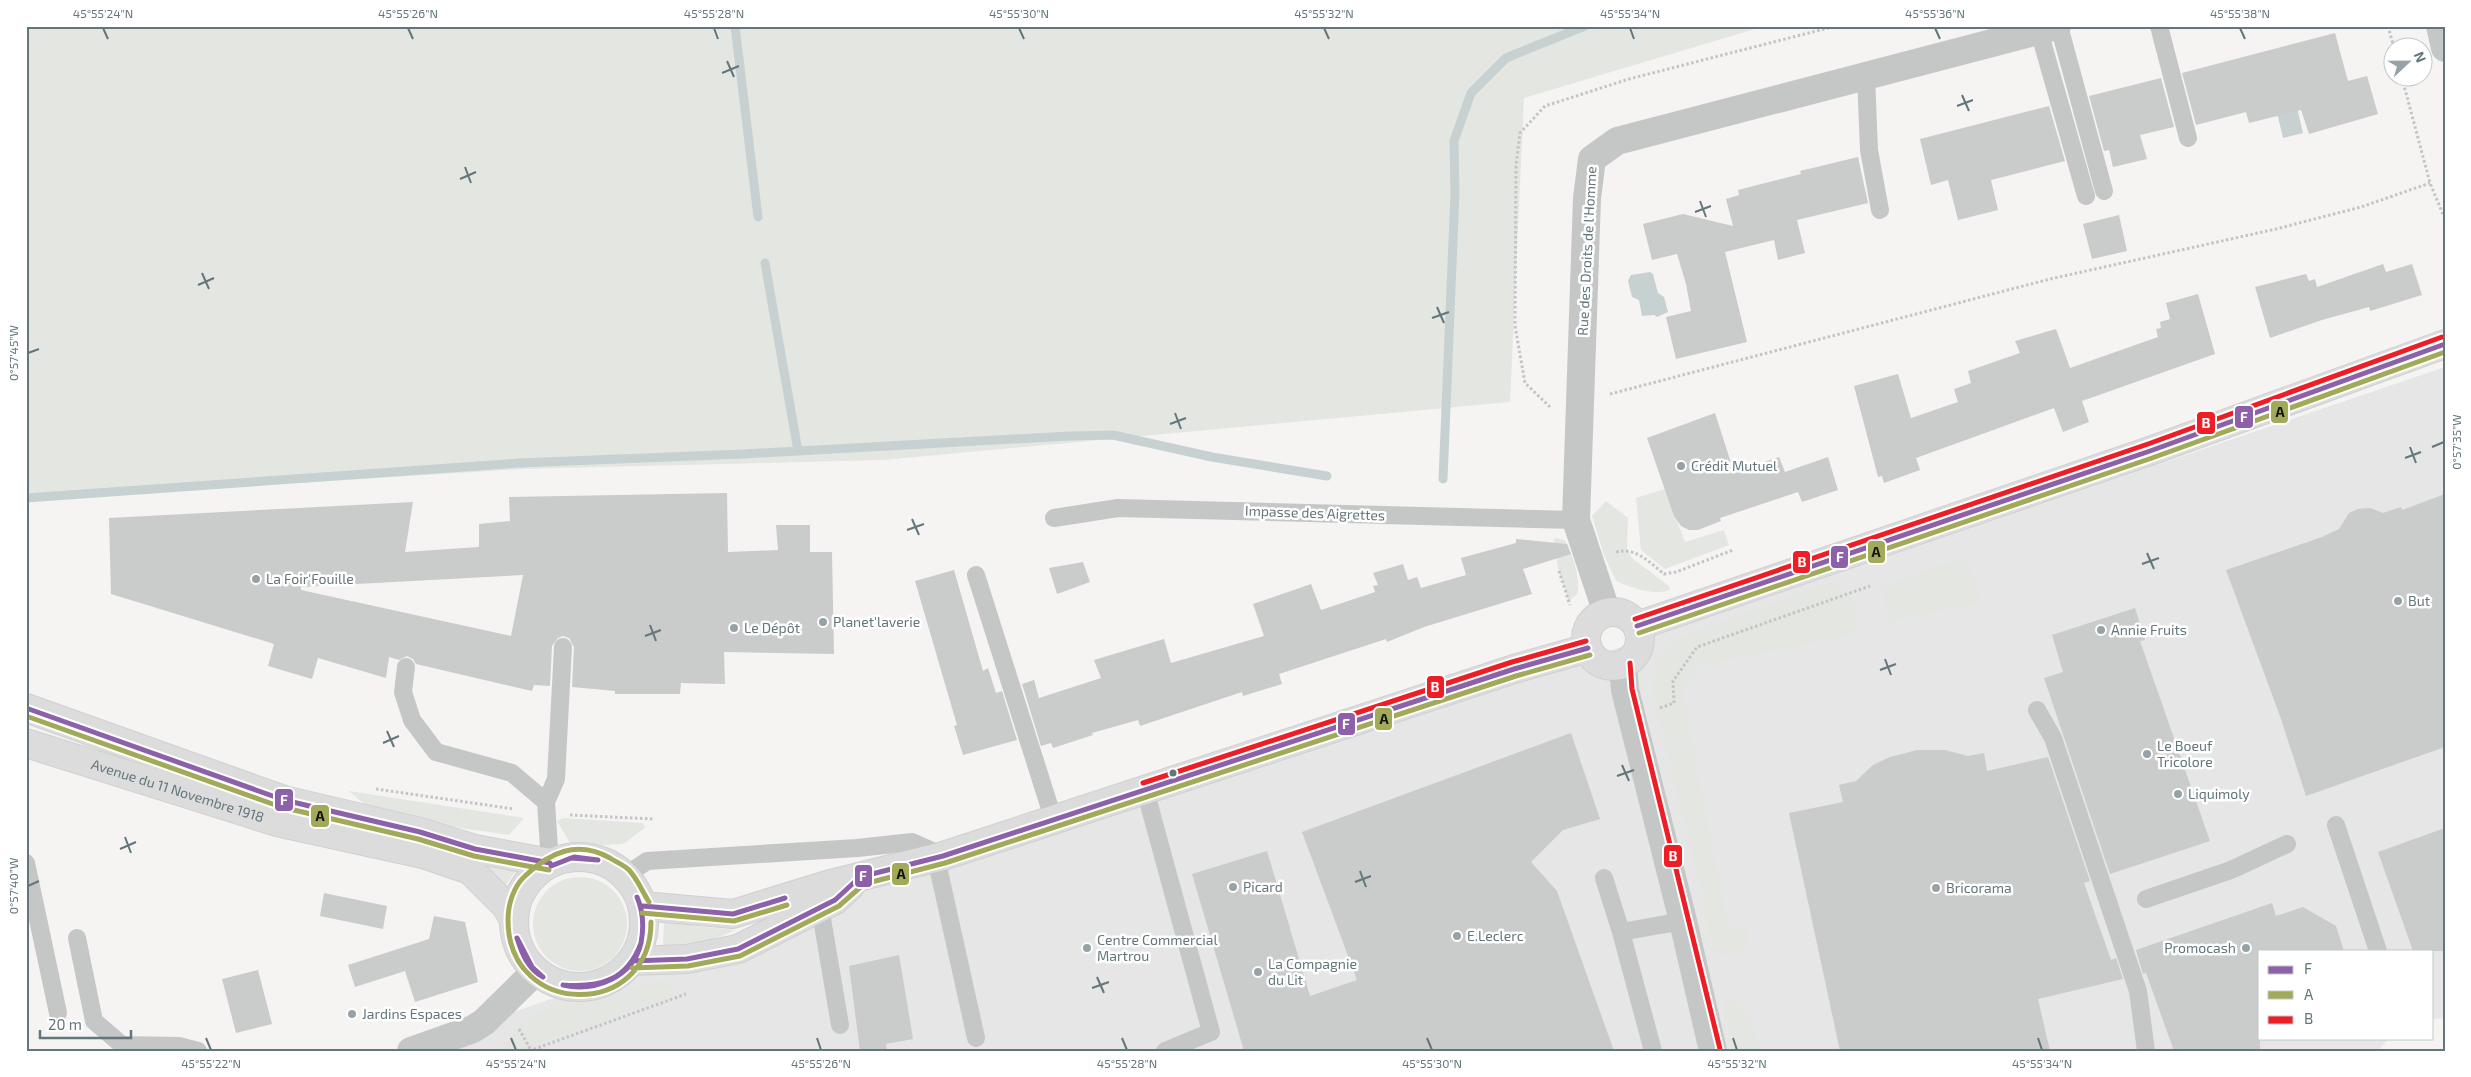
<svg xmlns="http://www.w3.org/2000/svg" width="2471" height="1077" viewBox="0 0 2471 1077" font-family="'Exo 2',sans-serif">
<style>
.built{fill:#e5e6e5}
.green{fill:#e4e6e1}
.water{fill:#c7d1d2}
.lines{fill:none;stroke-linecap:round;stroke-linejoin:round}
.stream{stroke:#c7d1d2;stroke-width:9}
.building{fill:#cacbcb;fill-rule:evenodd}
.secondary-casing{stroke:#cfd0d0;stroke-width:30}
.path{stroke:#c3c4c5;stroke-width:3;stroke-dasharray:2.5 2.5;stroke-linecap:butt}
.lane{stroke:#c5c7c7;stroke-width:18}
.street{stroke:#c5c7c7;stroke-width:28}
.secondary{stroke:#dcdcdd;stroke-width:28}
.bus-1-casing{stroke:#fff;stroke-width:9}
.bus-2-casing{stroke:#fff;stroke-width:9}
.bus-3-casing{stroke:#fff;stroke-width:9}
.bus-1{stroke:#8d61a9;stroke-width:5}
.bus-2{stroke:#a2aa5a;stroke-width:5}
.bus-3{stroke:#ed1e25;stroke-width:5}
.ticks{fill:none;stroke:#63767b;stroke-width:2}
.poi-dot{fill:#96a2a5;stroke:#fff;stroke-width:2}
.bus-dot{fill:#63767b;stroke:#fff;stroke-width:2}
.labels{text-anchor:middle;stroke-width:5;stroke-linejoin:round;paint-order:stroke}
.street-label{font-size:14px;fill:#63767b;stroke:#fff}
.poi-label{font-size:14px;fill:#63767b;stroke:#fff;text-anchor:start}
.line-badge{stroke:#fff;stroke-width:2}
.badge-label{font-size:14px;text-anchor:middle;font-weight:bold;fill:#fff}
.pale-badge-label{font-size:14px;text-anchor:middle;font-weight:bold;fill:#111}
.neatline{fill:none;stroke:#63767b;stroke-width:2}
.ticks-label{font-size:12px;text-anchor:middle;fill:#63767b}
</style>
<rect width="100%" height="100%" fill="#f5f4f3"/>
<path class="built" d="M 2445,367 L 2445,1018 L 2432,1019 L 2432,951 L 2260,951 L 2260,1038 L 2389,1038 L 2378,1051 L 401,1051 L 1263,752 L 1553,670 Z"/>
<path class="green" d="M 26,26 L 1765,26 L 1524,98 L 1510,402 L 883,460 L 522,469 L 26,500 Z
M 1665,489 L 1685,542 L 1724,530 L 1729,545 L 1665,569 L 1641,550 L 1636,498 Z
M 1606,501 L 1628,518 L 1627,549 L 1632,558 L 1669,586 L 1670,590 C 1652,596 1633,588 1616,581 L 1604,555 L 1592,516 Z
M 1554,538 L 1565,540 C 1574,558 1579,573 1578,593 L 1569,601 L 1558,568 Z
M 1966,557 L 1981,602 L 1889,622 L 1882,587 Z
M 1832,582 C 1854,591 1855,604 1859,626 L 1846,636 L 1700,665 L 1682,692 L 1729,930 L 1748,925 L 1747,942 L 1737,951 L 1726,956 L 1719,953 L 1710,940 L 1703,897 L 1653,696 L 1655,665 L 1672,644 L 1693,632 Z
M 349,791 L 524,818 L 509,835 L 412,821 L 370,809 Z
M 563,818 L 643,823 L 645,828 L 623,844 L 605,845 L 570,843 L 557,821 Z
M 475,858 L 517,869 L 505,886 Z
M533 924a47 47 0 1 1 94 0a47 47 0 1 1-94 0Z
M 673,920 L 694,926 L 736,930 C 712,940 689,950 663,946 L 664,921 Z
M 661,981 L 670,983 L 675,994 L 517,1051 L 503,1051 L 510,1033 L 537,1012 L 576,1003 L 596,1002 Z
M 1736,1001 C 1752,1015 1755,1031 1759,1051 L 1734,1051 L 1724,1002 Z"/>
<path class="water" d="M 2294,95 L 2303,133 L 2283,138 L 2274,100 Z
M 1650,272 L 1653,274 L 1658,293 L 1664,297 L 1668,312 L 1657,317 L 1654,315 L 1642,316 L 1639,300 L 1632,297 L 1628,281 L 1631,275 Z"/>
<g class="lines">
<path class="stream" d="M 735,26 L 758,217
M 765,263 L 798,451
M 1443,479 L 1455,194 L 1454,141 L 1471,93 L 1506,58 L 1585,26
M 26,498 L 519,463 L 743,454 L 1070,436 L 1113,435 L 1212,457 L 1327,476"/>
</g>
<path class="building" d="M 2335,33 L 2348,81 L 2367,76 L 2378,114 L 2309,134 L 2301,110 L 2249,123 L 2246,112 L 2196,125 L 2182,73 Z
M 2161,78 L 2174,127 L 2140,135 L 2147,159 L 2113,167 L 2109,150 L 2104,151 L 2089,96 Z
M 2049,106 L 2065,161 L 1991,180 L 1998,210 L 1958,220 L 1948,180 L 1931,185 L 1920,139 Z
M 1858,157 L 1868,203 L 1797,220 L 1805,253 L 1778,260 L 1774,240 L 1725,252 L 1747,342 L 1676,359 L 1666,317 L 1691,311 L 1686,284 L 1677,254 L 1652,260 L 1643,224 L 1683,214 L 1733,226 L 1726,199 L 1739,195 L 1738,190 L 1801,174 L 1800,171 Z
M 2119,215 L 2127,251 L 2092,259 L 2083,224 Z
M 2383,264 L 2386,272 L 2412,264 L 2422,295 L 2370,311 L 2369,307 L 2322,320 L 2270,338 L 2255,287 L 2306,274 L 2309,281 L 2315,279 L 2317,287 Z
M 2198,294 L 2215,354 L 2082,401 L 2089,422 L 2063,432 L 2054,408 L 1916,458 L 1920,470 L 1884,483 L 1882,476 L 1878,477 L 1854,386 L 1898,374 L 1911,418 L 1958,402 L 1954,389 L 1971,383 L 1968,371 L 2020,353 L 2015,341 L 2056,329 L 2070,368 L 2158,337 L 2156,329 L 2161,328 L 2160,322 L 2170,319 L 2166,303 Z
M 1715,413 L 1734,472 L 1779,457 L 1785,472 L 1828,457 L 1838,490 L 1802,502 L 1798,492 L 1720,518 L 1721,521 L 1698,530 L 1689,530 L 1681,526 L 1674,516 L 1647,438 Z
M 727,493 L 728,552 L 778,550 L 776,525 L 810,525 L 810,552 L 832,552 L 834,654 L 724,652 L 725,684 L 681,683 L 680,694 L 615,694 L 615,691 L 572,687 L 574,647 L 569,638 L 563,636 L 558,638 L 552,646 L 550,686 L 534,685 L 532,691 L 416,664 L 413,659 L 407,656 L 399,660 L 389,657 L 386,678 L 318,658 L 312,679 L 268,666 L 274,644 L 111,594 L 109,518 L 413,502 L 405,552 L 479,547 L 479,524 L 510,521 L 509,497 ZM 523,575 L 511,636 L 301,590 L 301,587 Z
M 2445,494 L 2445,747 L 2306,796 L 2281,719 L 2226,570 L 2322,537 L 2339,529 L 2349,513 L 2358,509 L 2370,508 L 2383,513 L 2401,507 L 2402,510 Z
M 1516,539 L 1567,544 L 1571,554 L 1523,569 L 1532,594 L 1424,627 L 1387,642 L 1386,639 L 1279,674 L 1282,684 L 1243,696 L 1242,692 L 1140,726 L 1138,720 L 1092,733 L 1093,735 L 1053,748 L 1051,743 L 1041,746 L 1022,684 L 1034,680 L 1039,698 L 1101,678 L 1094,660 L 1164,639 L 1171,663 L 1264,636 L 1253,604 L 1311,584 L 1321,610 L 1375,592 L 1373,586 L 1378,585 L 1373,573 L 1403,564 L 1408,580 L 1417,577 L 1421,588 L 1466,575 L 1461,558 L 1516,543 Z
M 1083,562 L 1090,582 L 1057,594 L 1049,568 Z
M 954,570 L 983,671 L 988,668 L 996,693 L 1002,691 L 1017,740 L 963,755 L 954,726 L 957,725 L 915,581 Z
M 2135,608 L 2145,640 L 2140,641 L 2210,841 L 2110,874 L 2044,678 L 2063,672 L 2052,635 Z
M 1571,733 L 1600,819 L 1563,830 L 1531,862 L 1557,891 L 1614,1051 L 1244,1051 L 1192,874 L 1267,851 L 1310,996 L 1357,980 L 1302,832 Z
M 1917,750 L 1945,750 L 1968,756 L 1984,753 L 1987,771 L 2048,757 L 2090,881 L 2084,883 L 2111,960 L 2116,958 L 2123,979 L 2038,999 L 2050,1051 L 1840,1051 L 1789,813 L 1843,802 L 1839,785 L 1856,781 L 1873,765 L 1890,757 Z
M 2445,828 L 2445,951 L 2413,951 L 2378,852 Z
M 324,893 L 387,906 L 383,929 L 320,916 Z
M 2272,903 L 2276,916 L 2303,907 L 2336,926 L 2344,951 L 2260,951 L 2260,1051 L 2174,1051 L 2146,973 L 2143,974 L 2136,950 Z
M 434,916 L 465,922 L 478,982 L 415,1002 L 405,971 L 355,987 L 348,965 L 429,939 Z
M 899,955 L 913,1039 L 886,1044 L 887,1051 L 860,1051 L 849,966 Z
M 258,970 L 272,1024 L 236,1033 L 222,979 Z"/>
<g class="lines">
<defs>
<g id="secondary">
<circle cx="1613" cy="639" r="27"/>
<path d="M 1637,626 L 2150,451 L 2445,344"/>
<path d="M 26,708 L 284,800 L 420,832 L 475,849 L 550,863"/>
<path id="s1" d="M 26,743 L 277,822 L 423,854 L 470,870 L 506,906 L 513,918"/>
<circle cx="579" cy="922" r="65"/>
<path d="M 643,906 L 733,914 L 830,884 L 943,856 L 1514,669 L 1588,648"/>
<path d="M 632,961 L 687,959 L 738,949 L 835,900 L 850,886"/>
</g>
</defs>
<use href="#secondary" class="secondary-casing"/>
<path class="path" d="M 2388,26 L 2394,48
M 2402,78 L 2430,183 L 2445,219
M 1610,394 L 2050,279 L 2276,229 L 2361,207 L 2430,183
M 1550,407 L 1525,383 L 1515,326 L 1516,165 L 1520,133 L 1545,106 L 1629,79 L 1836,26
M 1616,552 C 1636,547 1649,562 1664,574 L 1676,572 L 1733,550
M 1559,571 L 1570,605
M 1660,708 L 1674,703 L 1673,681 L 1697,647 L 1870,586
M 376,789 L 514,809
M 570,815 L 654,819
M 519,1029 L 531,1050
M 529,1051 L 686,994"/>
<path class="lane" d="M 2059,26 L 2104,191
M 2159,26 L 2188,138
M 2039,31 L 2086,196
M 1866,76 L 1869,150 L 1880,210
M 1054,518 L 1118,508 L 1576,520
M 976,575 L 1054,821
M 406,667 L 403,692 L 412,720 L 436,752 L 512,773 L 546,802
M 2037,710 L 2053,738 L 2138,991 L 2146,1051
M 1145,790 L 1211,1032 L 1165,1051
M 2336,825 L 2378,951
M 936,858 L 976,1038
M 26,863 L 58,1013
M 550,863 L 546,802 L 556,779 L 563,647
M 625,876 L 647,861 L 857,848 L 912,842 L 943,856
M 1604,878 L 1621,932
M 2146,899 L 2231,870 L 2287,844
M 820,907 L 840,1025
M 77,938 L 94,1021 L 122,1045 L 179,1046 L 198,1051
M 1653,1051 L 1621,932 L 1683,921"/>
<path class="street" d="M 2440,26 L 2445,48
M 1607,613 L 1576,520 L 1587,198 L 1592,159 L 1617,141 L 2057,26
M 1623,664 L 1625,690 L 1683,921 L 1713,1051
M 411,1051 L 473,1029 L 484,1022 L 535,972"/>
<use href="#secondary" class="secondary"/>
<defs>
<path id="bus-1" d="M 1637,626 L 2150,451 L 2445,344
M 26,708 L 284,800 L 420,832 L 475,849 L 550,863
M 551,866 L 574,857 L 598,860
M 551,866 L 571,858 L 598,860
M 637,897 C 644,913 644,927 641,943
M 643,906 L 733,914 L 785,898
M 517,938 L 532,967 L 543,977
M 517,938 C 522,954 528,969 543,977
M 632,961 L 687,959 L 738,949 L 835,900 L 860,877 L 943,856 L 1514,669 L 1588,648
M 563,985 C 599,988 627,981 641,943
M 563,985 C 594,992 633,978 641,943"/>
<path id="bus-2" d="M 1639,633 L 2152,458 L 2445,352
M 26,716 L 281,807 L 418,839 L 474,856 L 549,870
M 649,902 C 642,891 638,880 629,870 C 624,865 616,862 610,858 C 577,840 550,852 525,876 C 513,887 508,905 508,920 C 508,1019 651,1019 651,922
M 642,913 L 734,921 L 787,905
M 632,968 L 688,966 L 740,956 L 839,906 L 864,884 L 945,863 L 1516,676 L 1590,655"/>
<path id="bus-3" d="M 1635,619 L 2148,444 L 2442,337
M 1630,663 L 1632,689 L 1720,1049
M 1143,783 L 1512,662 L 1586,641"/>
</defs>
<use href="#bus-1" class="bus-1-casing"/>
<use href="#bus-2" class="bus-2-casing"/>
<use href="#bus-3" class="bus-3-casing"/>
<use href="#bus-1" class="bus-1"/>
<use href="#bus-2" class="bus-2"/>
<use href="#bus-3" class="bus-3"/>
</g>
<path class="ticks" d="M 103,28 L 108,39M 408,28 L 413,39M 714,28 L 718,39M 1019,28 L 1024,39M 1324,28 L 1329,39M 1630,28 L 1634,39M 1935,28 L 1940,39M 2240,28 L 2245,39M 727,61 L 734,77M 722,73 L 739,66M 1962,95 L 1969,111M 1957,106 L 1973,100M 465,167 L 471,183M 460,179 L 476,172M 1700,201 L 1706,217M 1695,212 L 1711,206M 202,273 L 209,289M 198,285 L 214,278M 1437,307 L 1444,323M 1432,318 L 1449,312M 28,353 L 39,349M 1175,413 L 1181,429M 1170,424 L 1186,418M 2410,447 L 2416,463M 2432,447 L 2444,442M 2405,458 L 2421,452M 912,519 L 919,535M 907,530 L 924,524M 2147,553 L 2154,569M 2142,564 L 2159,558M 650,625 L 656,641M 645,636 L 661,630M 1885,659 L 1891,675M 1880,670 L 1896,664M 387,731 L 394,747M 383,743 L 399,736M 1622,765 L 1629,781M 1617,776 L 1634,770M 125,837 L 131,853M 120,849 L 136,842M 1360,871 L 1366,887M 1355,882 L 1371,876M 28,886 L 39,881M 1097,977 L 1104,993M 1092,988 L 1109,982M 206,1038 L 211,1050M 511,1038 L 516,1050M 817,1038 L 821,1050M 1122,1038 L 1127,1050M 1427,1038 L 1432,1050M 1733,1038 L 1737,1050M 2038,1038 L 2042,1050"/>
<g class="poi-dot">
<circle cx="1681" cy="466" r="5"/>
<circle cx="256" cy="579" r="5"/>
<circle cx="2398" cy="601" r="5"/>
<circle cx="823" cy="622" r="5"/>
<circle cx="734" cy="628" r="5"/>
<circle cx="2101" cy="630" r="5"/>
<circle cx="2147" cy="754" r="5"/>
<circle cx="2178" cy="794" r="5"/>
<circle cx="1233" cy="887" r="5"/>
<circle cx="1936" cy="888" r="5"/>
<circle cx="1457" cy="936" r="5"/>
<circle cx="1087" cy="948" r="5"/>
<circle cx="2246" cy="948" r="5"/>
<circle cx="1258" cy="972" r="5"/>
<circle cx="352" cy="1014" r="5"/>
</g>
<circle class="bus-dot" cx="1173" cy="773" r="4.5"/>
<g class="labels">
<g class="street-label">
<text transform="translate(1587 251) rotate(-87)" y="5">Rue des Droits de l'Homme</text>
<text transform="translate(1315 513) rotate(2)" y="5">Impasse des Aigrettes</text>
<text dy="5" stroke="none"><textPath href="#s1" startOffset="159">Avenue du 11 Novembre 1918</textPath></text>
</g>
<g class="poi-label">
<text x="1691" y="471">Crédit Mutuel</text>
<text x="266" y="584">La Foir'Fouille</text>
<text x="2408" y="606">But</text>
<text x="833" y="627">Planet'laverie</text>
<text x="744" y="633">Le Dépôt</text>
<text x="2111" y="635">Annie Fruits</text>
<text x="2157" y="751">Le Boeuf<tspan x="2157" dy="16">Tricolore</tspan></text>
<text x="2188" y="799">Liquimoly</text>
<text x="1243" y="892">Picard</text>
<text x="1946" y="893">Bricorama</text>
<text x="1467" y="941">E.Leclerc</text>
<text x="1097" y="945">Centre Commercial<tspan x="1097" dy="16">Martrou</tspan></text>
<text x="2236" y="953" text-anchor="end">Promocash</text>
<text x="1268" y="969">La Compagnie<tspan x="1268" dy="16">du Lit</tspan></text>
<text x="362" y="1019">Jardins Espaces</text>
</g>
</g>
<g class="line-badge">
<rect x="2270" y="400" width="19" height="24" rx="5" fill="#a2aa5a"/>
<rect x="2234" y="405" width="20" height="24" rx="5" fill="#8d61a9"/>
<rect x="2196" y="411" width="20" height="24" rx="5" fill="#ed1e25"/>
<rect x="1867" y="540" width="19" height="24" rx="5" fill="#a2aa5a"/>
<rect x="1830" y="545" width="19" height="24" rx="5" fill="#8d61a9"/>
<rect x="1792" y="550" width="19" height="24" rx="5" fill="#ed1e25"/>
<rect x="1426" y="675" width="19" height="24" rx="5" fill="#ed1e25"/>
<rect x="1374" y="707" width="19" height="24" rx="5" fill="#a2aa5a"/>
<rect x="1337" y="712" width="19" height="24" rx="5" fill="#8d61a9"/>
<rect x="274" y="788" width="20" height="24" rx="5" fill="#8d61a9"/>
<rect x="310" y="804" width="20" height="24" rx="5" fill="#a2aa5a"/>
<rect x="1663" y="844" width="20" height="24" rx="5" fill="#ed1e25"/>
<rect x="891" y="862" width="19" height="24" rx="5" fill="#a2aa5a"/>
<rect x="854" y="864" width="19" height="24" rx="5" fill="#8d61a9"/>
</g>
<g class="badge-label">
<text x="2244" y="422">F</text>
<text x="2206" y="428">B</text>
<text x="1840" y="562">F</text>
<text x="1802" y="567">B</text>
<text x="1435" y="692">B</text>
<text x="1346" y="729">F</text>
<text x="284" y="805">F</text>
<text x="1673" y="861">B</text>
<text x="863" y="881">F</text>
</g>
<g class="pale-badge-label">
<text x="2280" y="417">A</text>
<text x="1876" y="557">A</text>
<text x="1384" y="724">A</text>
<text x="320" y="821">A</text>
<text x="901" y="879">A</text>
</g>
<rect width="2471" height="1077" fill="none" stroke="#ffffff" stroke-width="55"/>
<rect x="2258" y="950" width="175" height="90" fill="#ffffff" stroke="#c1c8ca"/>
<rect x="2268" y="966" width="25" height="8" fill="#8d61a9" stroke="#c1c8ca"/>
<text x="2304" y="974" font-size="15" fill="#63767b">F</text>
<rect x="2268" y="991" width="25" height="8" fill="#a2aa5a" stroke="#c1c8ca"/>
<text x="2304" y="1000" font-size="15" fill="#63767b">A</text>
<rect x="2268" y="1016" width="25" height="8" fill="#ed1e25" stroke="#c1c8ca"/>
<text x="2304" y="1024" font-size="15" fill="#63767b">B</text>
<g transform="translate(2408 62) rotate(68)"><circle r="24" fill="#ffffff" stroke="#c1c8ca"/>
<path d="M0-4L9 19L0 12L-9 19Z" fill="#96a2a5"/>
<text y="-8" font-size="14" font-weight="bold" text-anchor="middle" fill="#63767b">N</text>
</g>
<path d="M40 1030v8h91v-8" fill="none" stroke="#63767b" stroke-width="2.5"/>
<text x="48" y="1030" font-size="15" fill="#63767b" stroke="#ffffff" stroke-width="4" paint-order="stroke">20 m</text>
<rect x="28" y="28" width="2416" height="1022" class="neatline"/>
<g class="ticks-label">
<text x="103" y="18">45°55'24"N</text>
<text x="408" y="18">45°55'26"N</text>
<text x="714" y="18">45°55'28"N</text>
<text x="1019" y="18">45°55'30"N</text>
<text x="1324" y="18">45°55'32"N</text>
<text x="1630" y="18">45°55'34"N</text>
<text x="1935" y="18">45°55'36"N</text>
<text x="2240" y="18">45°55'38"N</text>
<text transform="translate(14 353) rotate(-90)" y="4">0°57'45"W</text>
<text transform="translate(2457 442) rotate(-90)" y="4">0°57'35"W</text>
<text transform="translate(14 886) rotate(-90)" y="4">0°57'40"W</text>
<text x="211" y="1068">45°55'22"N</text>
<text x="516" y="1068">45°55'24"N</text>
<text x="821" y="1068">45°55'26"N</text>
<text x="1127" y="1068">45°55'28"N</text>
<text x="1432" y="1068">45°55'30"N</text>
<text x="1737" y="1068">45°55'32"N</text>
<text x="2042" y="1068">45°55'34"N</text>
</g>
</svg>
